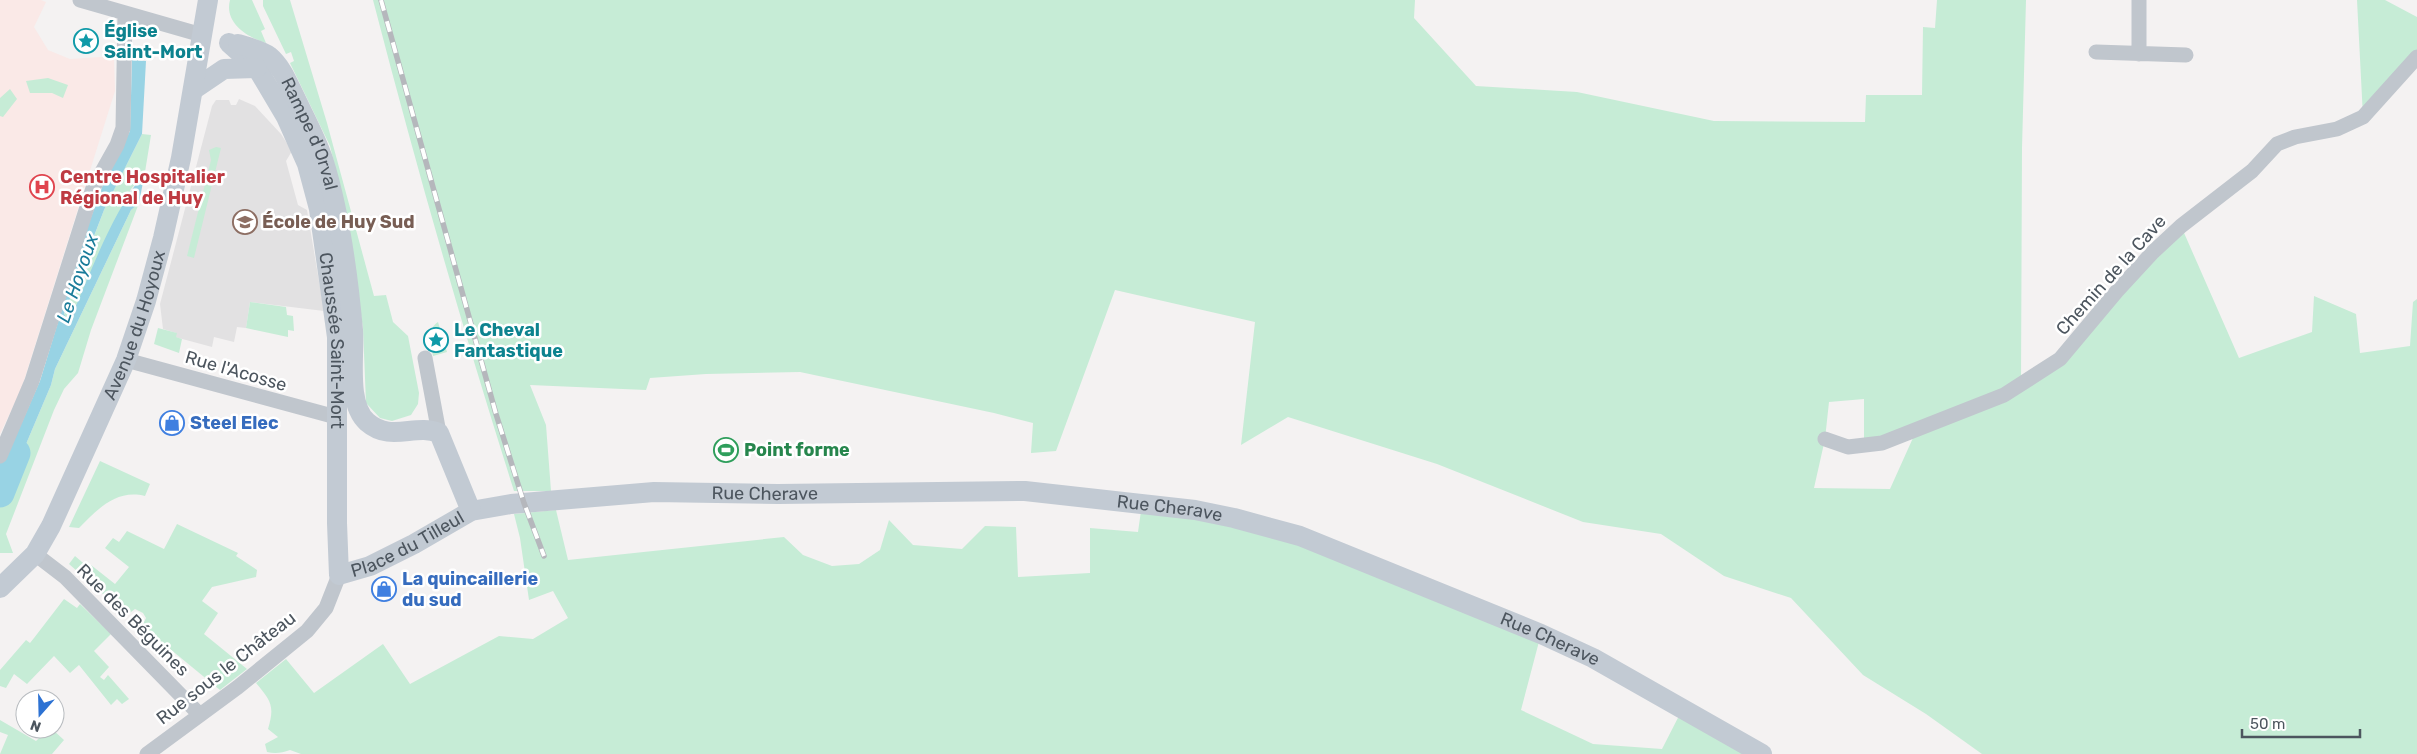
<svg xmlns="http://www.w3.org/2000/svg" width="2417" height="754" viewBox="0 0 2417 754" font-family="Rubik,sans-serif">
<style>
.education{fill:#e2e1e2}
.medical{fill:#fae9e7}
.green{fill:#c6ecd6;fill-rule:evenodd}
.water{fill:#98d3e4}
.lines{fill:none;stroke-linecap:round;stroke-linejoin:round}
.river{stroke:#98d3e4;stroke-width:29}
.street{stroke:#c0c6cd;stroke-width:15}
.secondary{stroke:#c2cad3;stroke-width:20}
.rail-casing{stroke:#b5b7bc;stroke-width:5.5}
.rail{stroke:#fff;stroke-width:4;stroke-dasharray:11;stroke-linecap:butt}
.labels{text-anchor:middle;stroke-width:5;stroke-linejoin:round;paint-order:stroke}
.culture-label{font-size:18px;font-weight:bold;fill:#0d838f;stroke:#fff;text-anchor:start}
.street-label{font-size:18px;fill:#4c555e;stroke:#fff}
.health-label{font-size:18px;font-weight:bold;fill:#be3a42;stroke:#fff;text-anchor:start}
.education-label{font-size:18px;font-weight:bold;fill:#785e54;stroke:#fff;text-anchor:start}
.shop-label{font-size:18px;font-weight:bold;fill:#366cbe;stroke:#fff;text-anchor:start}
.leisure-label{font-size:18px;font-weight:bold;fill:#27864d;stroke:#fff;text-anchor:start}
.water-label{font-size:19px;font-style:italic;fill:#1a7c9a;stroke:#fff}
</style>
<rect width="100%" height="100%" fill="#f4f2f2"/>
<path class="education" d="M 239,99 L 255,106 L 281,134 L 292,151 L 286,161 L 298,205 L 307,210 L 324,311 L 250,302 L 246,328 L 237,327 L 234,342 L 214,337 L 212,347 L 175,337 L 176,333 L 163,329 L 160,304 L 212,106 L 216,100 L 229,100 L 231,105 L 236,105 Z"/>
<path class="medical" d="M 0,0 L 41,0 L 46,2 L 34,27 L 48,50 L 70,59 L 114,56 L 115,91 L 21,390 L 0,434 Z"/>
<path class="green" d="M 230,0 L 252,0 L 265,29 L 261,31 L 266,43 C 247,37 224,23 230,0 Z
M 263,0 L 290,0 L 327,123 L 374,296 L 386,295 L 393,322 L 408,336 L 419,393 L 418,404 L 411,415 L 392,421 L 380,418 L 366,403 L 363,328 L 343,199 L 330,146 L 290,63 L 294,61 L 291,52 L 286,54 L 263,6 Z
M 373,0 L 1415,0 L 1414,18 L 1476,86 L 1577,92 L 1714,121 L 1865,122 L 1866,95 L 1922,95 L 1923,27 L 1935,28 L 1937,0 L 2026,0 L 2022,148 L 2021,385 L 2060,359 L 2181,226 L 2239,358 L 2312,332 L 2314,296 L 2356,314 L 2360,353 L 2410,346 L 2413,302 L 2417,299 L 2417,754 L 1982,754 L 1926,714 L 1863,675 L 1791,598 L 1724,576 L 1661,534 L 1583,522 L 1437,464 L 1288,417 L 1241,445 L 1255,322 L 1115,290 L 1056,451 L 1031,453 L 1033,423 L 994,413 L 800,372 L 706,374 L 650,378 L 646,390 L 530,385 L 546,425 L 551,491 L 514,491 C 462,327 416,166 373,0 ZM 1864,399 L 1864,446 L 1917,429 L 1890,489 L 1814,488 L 1825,439 L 1829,402 Z
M 2357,0 L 2385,0 L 2417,17 L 2417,57 L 2363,117 Z
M 48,78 L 68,85 L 63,98 L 52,93 L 30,93 L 26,81 Z
M 10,89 L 17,99 L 3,117 L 0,116 L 0,98 Z
M 142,134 L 151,135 L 145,172 L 131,189 L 72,315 L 66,317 L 64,315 L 104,210 Z
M 216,147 L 221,148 L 194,258 L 187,256 L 211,160 L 209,150 Z
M 139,203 L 91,330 L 78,373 L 64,389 L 54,410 L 6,534 L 13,553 L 0,553 L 0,489 L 7,489 L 51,385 L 55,369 L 131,210 Z
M 250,302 L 286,307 L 287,315 L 293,316 L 294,331 L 288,330 L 288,337 L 246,328 Z
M 438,322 L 447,352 L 433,356 C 431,344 426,330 438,322 Z
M 158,328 L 177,333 L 176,337 L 182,339 L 179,353 L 154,344 Z
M 100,461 L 150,484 L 145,496 C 116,489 98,509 79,528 L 69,527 Z
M 1142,504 L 1234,518 L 1541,634 L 1521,710 L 1593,744 L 1662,749 L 1683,708 L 1762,754 L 301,754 L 290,750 C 282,753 275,754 267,752 L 265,744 L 278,737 L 268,729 C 275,706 271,701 256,683 L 286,659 L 314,693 L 383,644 L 410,684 L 499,636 L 533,639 L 568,618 L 553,591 L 529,600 L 520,538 L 514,514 L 556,510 L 568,560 L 784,537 L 803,555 L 832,566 L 859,564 L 880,550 L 889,520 L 913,545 L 962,549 L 985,526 L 1016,527 L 1018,577 L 1090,573 L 1090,528 L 1138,532 Z
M 177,524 L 238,553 L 236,556 L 257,570 L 256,577 L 212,587 L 202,601 L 218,613 L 204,634 L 247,669 L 220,690 L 142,626 L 146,618 L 143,613 L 135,609 L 127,615 L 69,564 L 75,556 L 89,568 L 91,565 L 115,584 L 129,567 L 105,548 L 113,538 L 119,542 L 127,531 L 164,549 Z
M 64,599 L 77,608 L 80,604 L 111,634 L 94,651 L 109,667 L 100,677 L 104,680 L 108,675 L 129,699 L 122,704 L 117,699 L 111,705 L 79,665 L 70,673 L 54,656 L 27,684 L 14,674 L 6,688 L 0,686 L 0,670 L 26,640 L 30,643 L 34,638 Z
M 0,720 L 36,741 L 48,729 L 52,729 L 64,740 L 52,754 L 0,754 L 8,735 L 0,732 Z"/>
<path class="water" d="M 132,60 L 146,61 L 142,134 L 104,210 L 64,314 L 66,317 L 72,315 C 93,267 112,213 145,172 L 139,203 L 131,210 L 55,369 L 51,385 L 7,489 L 0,489 L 0,476 L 4,463 L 40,381 L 86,231 L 104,182 L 130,131 Z"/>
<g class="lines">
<path class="river" d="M 0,493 L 16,453"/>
<path class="street" d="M 80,0 L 202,35
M 2096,52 L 2186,55
M 2139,54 L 2139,0
M 425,358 L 439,433
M 126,360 L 336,417
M 1825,439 L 1848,447 L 1882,443 L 2004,395 L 2060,359 L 2117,291 L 2153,252 L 2181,226 L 2252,171 L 2277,144 L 2295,137 L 2337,129 L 2363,117 L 2417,57
M 0,456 L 32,381 L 93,188 L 117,145 L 123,128 L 125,13
M 35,554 L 65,577 L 200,715
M 147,754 L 238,687 L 307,631 L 326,608 L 339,575"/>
<g class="secondary">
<path id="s1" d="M 229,43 L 257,68 L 286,117 L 307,164 L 319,209 L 337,337 L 337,523 L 339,575 L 370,566 L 414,544 L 471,511 L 511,504 L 654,492 L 778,494 L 1025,491 L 1195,510 L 1234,518 L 1300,536 L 1541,634 L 1593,658 L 1762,754"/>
<path id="s2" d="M 238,44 C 247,47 261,50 269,56 C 282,67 288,83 295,97 C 305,118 316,138 323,159 C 340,213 348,274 353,330 C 355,356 346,403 367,422 C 391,443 415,423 439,433 L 471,511"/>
<path d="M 193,90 L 224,69 L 257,68"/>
<path id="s3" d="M 0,588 L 35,554 L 51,526 L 126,360 L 146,301 L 163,238 L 181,158 L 208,0"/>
</g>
<defs>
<path id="rail" d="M 381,0 L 496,414 L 524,503 L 544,556"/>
</defs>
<use href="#rail" class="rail-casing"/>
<use href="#rail" class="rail"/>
</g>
<defs>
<symbol id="sight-ring" viewBox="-11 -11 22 22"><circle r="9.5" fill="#fff" stroke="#0f9aa8" stroke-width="1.5"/><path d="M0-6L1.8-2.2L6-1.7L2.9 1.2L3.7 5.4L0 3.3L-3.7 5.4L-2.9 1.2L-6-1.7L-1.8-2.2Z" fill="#0f9aa8"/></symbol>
<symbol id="hospital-ring" viewBox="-11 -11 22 22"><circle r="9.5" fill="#fff" stroke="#e0444e" stroke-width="1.5"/><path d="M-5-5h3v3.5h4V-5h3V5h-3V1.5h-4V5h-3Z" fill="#e0444e"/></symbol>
<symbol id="school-ring" viewBox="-11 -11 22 22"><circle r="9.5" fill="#fff" stroke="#8d6e63" stroke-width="1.5"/><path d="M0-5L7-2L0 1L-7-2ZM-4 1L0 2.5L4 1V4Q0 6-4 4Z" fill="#8d6e63"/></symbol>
<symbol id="shop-ring" viewBox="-11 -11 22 22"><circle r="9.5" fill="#fff" stroke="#3f7fe0" stroke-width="1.5"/><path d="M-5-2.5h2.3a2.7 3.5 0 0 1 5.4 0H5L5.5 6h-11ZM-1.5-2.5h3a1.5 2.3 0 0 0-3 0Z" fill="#3f7fe0"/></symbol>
<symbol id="stadium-ring" viewBox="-11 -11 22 22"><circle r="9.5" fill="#fff" stroke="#2e9e5b" stroke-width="1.5"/><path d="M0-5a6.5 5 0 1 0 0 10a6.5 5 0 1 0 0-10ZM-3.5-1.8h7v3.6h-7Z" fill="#2e9e5b"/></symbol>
</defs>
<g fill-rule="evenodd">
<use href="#sight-ring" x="72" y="27" width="28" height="28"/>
<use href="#hospital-ring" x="28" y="173" width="28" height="28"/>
<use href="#school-ring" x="231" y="208" width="28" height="28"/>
<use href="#sight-ring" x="422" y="326" width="28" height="28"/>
<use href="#shop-ring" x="158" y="409" width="28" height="28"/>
<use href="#stadium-ring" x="712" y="436" width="28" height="28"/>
<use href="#shop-ring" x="370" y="575" width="28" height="28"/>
</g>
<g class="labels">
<g class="culture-label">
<text x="104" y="37">Église<tspan x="104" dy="21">Saint-Mort</tspan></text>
<text x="454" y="336">Le Cheval<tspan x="454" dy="21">Fantastique</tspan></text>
</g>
<g class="street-label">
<text dy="6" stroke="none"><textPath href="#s2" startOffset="122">Rampe d'Orval</textPath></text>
<text transform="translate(2111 275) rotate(-48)" y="6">Chemin de la Cave</text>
<text dy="6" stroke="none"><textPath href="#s3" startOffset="299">Avenue du Hoyoux</textPath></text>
<text dy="6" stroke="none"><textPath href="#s1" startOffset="325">Chaussée Saint-Mort</textPath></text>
<text transform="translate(236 371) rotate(16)" y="6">Rue l'Acosse</text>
<text dy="6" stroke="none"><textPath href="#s1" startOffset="1002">Rue Cherave</textPath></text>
<text dy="6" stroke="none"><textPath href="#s1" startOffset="1408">Rue Cherave</textPath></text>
<text dy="6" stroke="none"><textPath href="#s1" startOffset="635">Place du Tilleul</textPath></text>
<text transform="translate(133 620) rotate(45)" y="6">Rue des Béguines</text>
<text dy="6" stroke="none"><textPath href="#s1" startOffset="1812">Rue Cherave</textPath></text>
<text transform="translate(226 668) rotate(-38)" y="6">Rue sous le Château</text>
</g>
<g class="health-label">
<text x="60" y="183">Centre Hospitalier<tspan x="60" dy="21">Régional de Huy</tspan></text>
</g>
<g class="education-label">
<text x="262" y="228">École de Huy Sud</text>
</g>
<g class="shop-label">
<text x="190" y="429">Steel Elec</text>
<text x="402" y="585">La quincaillerie<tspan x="402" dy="21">du sud</tspan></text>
</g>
<g class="leisure-label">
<text x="744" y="456">Point forme</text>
</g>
<g class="water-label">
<text transform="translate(77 278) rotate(-71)" y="7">Le Hoyoux</text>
</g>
</g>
<g transform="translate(40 714) rotate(200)"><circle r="24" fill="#ffffff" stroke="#b7bbbf"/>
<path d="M0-4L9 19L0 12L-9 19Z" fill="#2d72d3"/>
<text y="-8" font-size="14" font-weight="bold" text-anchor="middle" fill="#4c555e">N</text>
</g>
<path d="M2242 729v8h118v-8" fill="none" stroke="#4c555e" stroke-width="2.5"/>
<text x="2250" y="729" font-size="15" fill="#4c555e" stroke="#ffffff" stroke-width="4" paint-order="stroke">50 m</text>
</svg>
